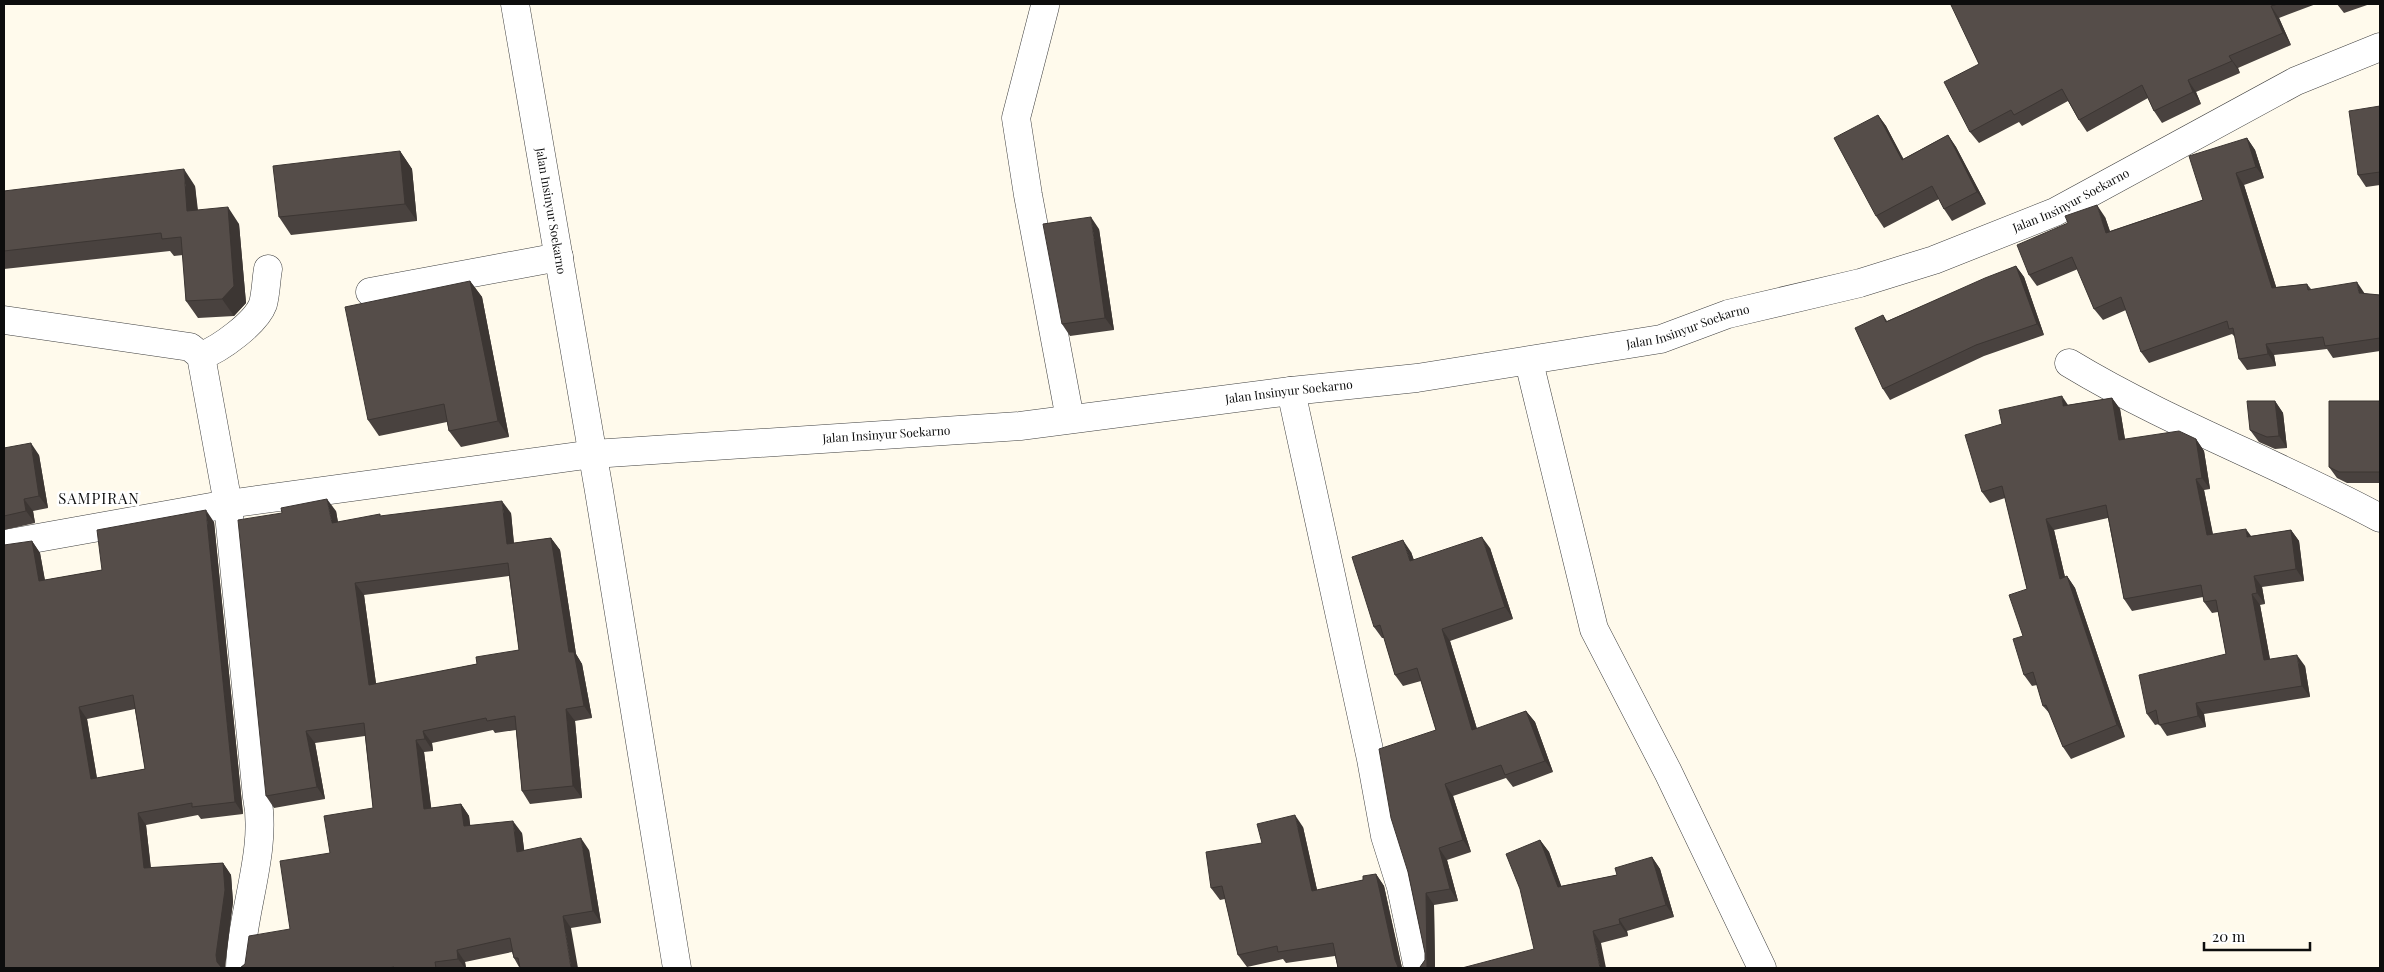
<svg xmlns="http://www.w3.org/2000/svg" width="2384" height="972" viewBox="0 0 2384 972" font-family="'Playfair Display',serif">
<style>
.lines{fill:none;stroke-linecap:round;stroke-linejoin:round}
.minor-casing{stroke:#404040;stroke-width:29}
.minor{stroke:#fff;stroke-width:28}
.wall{fill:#49423f;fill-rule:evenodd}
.shaded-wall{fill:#3c3633}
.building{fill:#554d49;stroke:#3c3633;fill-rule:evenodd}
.labels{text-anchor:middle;stroke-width:5;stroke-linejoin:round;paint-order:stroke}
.street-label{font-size:12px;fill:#0d0d0d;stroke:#fff}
.quarter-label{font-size:15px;letter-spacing:1px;fill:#0d0d0d;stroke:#fff}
</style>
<rect width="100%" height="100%" fill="#fffaec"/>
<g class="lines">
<defs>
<g id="minor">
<path id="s1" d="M 515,4 L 599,491 L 677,968"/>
<path d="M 1045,6 L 1016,118 L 1028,195 L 1070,419"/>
<path d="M 370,292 L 559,257"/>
<path d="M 4,320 L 190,347 L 201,356 L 228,504 L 257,797 C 268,850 241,913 240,968"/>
<path d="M 201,356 C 220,349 256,323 263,304 C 266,293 266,280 268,269"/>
<path d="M 1529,362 L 1594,629 L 1668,772 L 1762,968"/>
<path d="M 2069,363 C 2168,423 2278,463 2380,518"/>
<path d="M 1291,391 L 1371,759 L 1385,836 L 1401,887 L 1418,968"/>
<path id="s2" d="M 4,544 L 228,504 L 593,454 L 1020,426 L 1291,391 L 1417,378 L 1661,339 L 1728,314 L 1860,283 L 1934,260 L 2055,212 L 2296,81 L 2380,47"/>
</g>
</defs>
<use href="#minor" class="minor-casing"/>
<use href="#minor" class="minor"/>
</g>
<path class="wall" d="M 1953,4 L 2316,4 L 2279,18 L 2291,45 L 2238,68 L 2240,73 L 2196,92 L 2201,104 L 2162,123 L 2154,111 L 2148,98 L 2087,132 L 2079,120 L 2068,101 L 2022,126 L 2019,122 L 1979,143 L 1970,132 L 1979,64 Z
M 2337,4 L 2370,4 L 2344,13 Z
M 2380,106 L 2380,185 L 2366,187 L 2358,175 Z
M 1878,115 L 1886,126 L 1903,159 L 1948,135 L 1956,147 L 1986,204 L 1952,221 L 1944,209 L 1939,199 L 1884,228 L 1876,216 Z
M 2247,138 L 2255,150 L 2264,178 L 2244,185 L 2276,287 L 2307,284 L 2311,289 L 2380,295 L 2380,351 L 2333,358 L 2327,349 L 2274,355 L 2276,366 L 2247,370 L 2239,359 L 2235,337 L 2232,334 L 2149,363 L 2141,352 L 2126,310 L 2103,320 L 2094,309 L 2078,269 L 2037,286 L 2029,275 L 2105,217 L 2110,231 L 2203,200 Z
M 400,151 L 412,169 L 417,221 L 291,235 L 279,217 Z
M 195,186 L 198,210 L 239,224 L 246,303 L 234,316 L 198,318 L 186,301 L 183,255 L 174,256 L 170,251 L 4,269 L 4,191 Z
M 1099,229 L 1114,330 L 1070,336 L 1062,324 Z
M 2016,266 L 2024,277 L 2044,335 L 1984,356 L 1890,400 L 1883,389 L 1883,315 L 1887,321 Z
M 470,281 L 482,297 L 509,437 L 461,447 L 449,431 L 447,422 L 379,436 L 368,420 Z
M 2112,398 L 2120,409 L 2125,439 L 2196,439 L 2204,451 L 2210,489 L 2204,490 L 2213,534 L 2251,536 L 2291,530 L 2299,541 L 2304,581 L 2262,587 L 2265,604 L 2260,605 L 2270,659 L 2305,666 L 2310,697 L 2204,714 L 2206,727 L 2167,736 L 2159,724 L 2155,725 L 2147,714 L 2226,654 L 2218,612 L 2212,613 L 2204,602 L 2203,597 L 2132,611 L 2124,599 L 2108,518 L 2054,530 L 2065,577 L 2067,576 L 2075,588 L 2125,737 L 2071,759 L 2063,747 L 2050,714 L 2043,706 L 2037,685 L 2032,686 L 2024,675 L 2023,636 L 2027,589 L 2005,498 L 1990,503 L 1982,492 L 2068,405 Z
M 2275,401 L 2283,413 L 2287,448 L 2275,449 L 2259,442 L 2250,430 Z
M 2380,401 L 2380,483 L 2347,483 L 2337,478 L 2329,467 Z
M 4,448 L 39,455 L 48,508 L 33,511 L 35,523 L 4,530 Z
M 336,511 L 338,522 L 381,516 L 511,513 L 514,543 L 551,538 L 560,550 L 576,654 L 582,664 L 592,718 L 575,721 L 582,798 L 530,804 L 522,791 L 516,730 L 495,733 L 493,730 L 432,743 L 433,751 L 424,752 L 431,808 L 461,804 L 469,816 L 470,825 L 522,833 L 524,850 L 589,850 L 601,923 L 571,928 L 519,967 L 514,958 L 512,952 L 465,962 L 466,968 L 240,968 L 290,929 L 330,853 L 373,808 L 365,736 L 315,743 L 325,799 L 274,808 L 266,796 ZM 509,576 L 519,650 L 477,664 L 376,684 L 364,595 Z
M 214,522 L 243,814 L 201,819 L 198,815 L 146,825 L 151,868 L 223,863 L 231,875 L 233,902 L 224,967 L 4,968 L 32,541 L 40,553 L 45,580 L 102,570 ZM 135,709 L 145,769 L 97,778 L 87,719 Z
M 1490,548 L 1513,619 L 1450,641 L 1477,729 L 1526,711 L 1535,722 L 1553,772 L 1513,787 L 1506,778 L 1453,796 L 1471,852 L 1447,860 L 1458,901 L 1434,905 L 1435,968 L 1420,967 L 1425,960 L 1425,953 L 1408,872 L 1436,730 L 1421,681 L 1403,686 L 1395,675 L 1384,638 L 1382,638 L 1374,627 L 1411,552 L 1414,560 Z
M 1303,827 L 1317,890 L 1363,880 L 1376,874 L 1384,886 L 1402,968 L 1338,968 L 1335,956 L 1286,963 L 1283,959 L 1247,967 L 1238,955 L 1225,899 L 1220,900 L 1211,888 L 1262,843 Z
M 1540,840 L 1549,852 L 1561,886 L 1617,875 L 1652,857 L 1660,869 L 1674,917 L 1627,931 L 1628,936 L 1601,943 L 1534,949 Z"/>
<path class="shaded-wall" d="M 2271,6 L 2279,18 L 2291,45 L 2283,33 Z
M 2229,56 L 2238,68 L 2240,73 L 2232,61 Z
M 2188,80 L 2196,92 L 2201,104 L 2193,92 Z
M 1878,115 L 1886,126 L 1910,171 L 1902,160 Z
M 1948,135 L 1956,147 L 1986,204 L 1977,192 Z
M 2247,138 L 2255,150 L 2264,178 L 2256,167 Z
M 400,151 L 412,169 L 417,221 L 405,204 Z
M 184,169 L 195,186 L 199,228 L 187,211 Z
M 2236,173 L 2244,185 L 2280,299 L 2272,288 Z
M 2097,205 L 2105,217 L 2114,244 L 2106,233 Z
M 228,207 L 239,224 L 246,303 L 234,316 L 222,299 Z
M 1091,217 L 1099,229 L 1114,330 L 1105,318 Z
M 2016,266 L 2024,277 L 2044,335 L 2037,324 Z
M 470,281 L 482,297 L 509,437 L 498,421 Z
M 2357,282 L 2365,294 L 2359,293 Z
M 2266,344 L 2274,355 L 2276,366 L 2268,354 Z
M 2062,396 L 2070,408 L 2063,406 Z
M 2112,398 L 2120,409 L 2127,452 L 2119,440 Z
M 2275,401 L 2283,413 L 2287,448 L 2279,436 Z
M 2196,439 L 2204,451 L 2210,489 L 2202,478 Z
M 31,443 L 39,455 L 48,508 L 39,496 Z
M 2196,479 L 2204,490 L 2215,546 L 2207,535 Z
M 24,499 L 33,511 L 35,523 L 26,511 Z
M 327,499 L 336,511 L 340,535 L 332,523 Z
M 502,501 L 511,513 L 515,556 L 507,544 Z
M 206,510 L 214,522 L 243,814 L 235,802 Z
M 2046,519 L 2054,530 L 2068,590 L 2060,579 Z
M 2246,529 L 2254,540 L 2247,537 Z
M 2291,530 L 2299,541 L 2304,581 L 2296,569 Z
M 1482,537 L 1490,548 L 1513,619 L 1505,607 Z
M 551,538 L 560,550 L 576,654 L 582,664 L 592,718 L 584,706 L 569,652 Z
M 1403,540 L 1411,552 L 1418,573 L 1410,561 Z
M 32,541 L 40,553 L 47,593 L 39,581 Z
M 2067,576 L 2075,588 L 2125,737 L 2117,725 Z
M 2254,576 L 2262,587 L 2265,604 L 2257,593 Z
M 355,583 L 364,595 L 378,698 L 369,685 Z
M 2252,594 L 2260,605 L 2272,671 L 2264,660 Z
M 1442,629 L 1450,641 L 1481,742 L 1472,730 Z
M 2297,655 L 2305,666 L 2310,697 L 2302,686 Z
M 2196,703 L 2204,714 L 2206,727 L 2198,716 Z
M 79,707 L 87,719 L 99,791 L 91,779 Z
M 566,709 L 575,721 L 582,798 L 573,786 Z
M 1526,711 L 1535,722 L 1553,772 L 1545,761 Z
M 306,731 L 315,743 L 325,799 L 317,787 Z
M 423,731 L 432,743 L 433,751 L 425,739 Z
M 416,740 L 424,752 L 433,821 L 424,809 Z
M 1445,784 L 1453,796 L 1471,852 L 1463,840 Z
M 461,804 L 469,816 L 472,838 L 464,826 Z
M 138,813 L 146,825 L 152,880 L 144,868 Z
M 1295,815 L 1303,827 L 1320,903 L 1312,891 Z
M 513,821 L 522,833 L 526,864 L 517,852 Z
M 581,838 L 589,850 L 601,923 L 593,911 Z
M 1540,840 L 1549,852 L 1566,899 L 1558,887 Z
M 1439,848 L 1447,860 L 1458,901 L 1450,889 Z
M 1652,857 L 1660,869 L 1674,917 L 1666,905 Z
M 223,863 L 231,875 L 233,902 L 225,968 L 222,968 L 217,962 L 216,955 Z
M 1376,874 L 1384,886 L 1402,968 L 1399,968 L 1395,960 Z
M 1426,893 L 1434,905 L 1435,968 L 1427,968 Z
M 563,916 L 571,928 L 578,968 L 571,968 Z
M 1619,919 L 1627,931 L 1628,936 L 1620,924 Z
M 1593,931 L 1601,943 L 1606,968 L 1600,968 Z
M 457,950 L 465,962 L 466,968 L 465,968 L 458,959 Z"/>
<path class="building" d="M 1953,4 L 2278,4 L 2271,6 L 2283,33 L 2229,56 L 2232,61 L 2188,80 L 2193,92 L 2154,111 L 2142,85 L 2079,120 L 2062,89 L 2014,115 L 2011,110 L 1970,132 L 1944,82 L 1979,64 L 1951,5 Z
M 2380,106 L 2380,172 L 2358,175 L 2349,111 Z
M 1878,115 L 1902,160 L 1948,135 L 1977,192 L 1944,209 L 1932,186 L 1876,216 L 1834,138 Z
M 2247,138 L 2256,167 L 2236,173 L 2272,288 L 2307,284 L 2308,290 L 2357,282 L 2359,293 L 2380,295 L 2380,338 L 2325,346 L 2323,337 L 2266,344 L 2268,354 L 2239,359 L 2233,328 L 2229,329 L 2227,321 L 2141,352 L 2121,297 L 2094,309 L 2072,257 L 2029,275 L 2017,245 L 2068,223 L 2065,216 L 2097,205 L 2106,233 L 2203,200 L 2189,156 Z
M 400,151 L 405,204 L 279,217 L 273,166 Z
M 184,169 L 187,211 L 228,207 L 234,286 L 222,299 L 186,301 L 181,237 L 162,239 L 161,233 L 4,251 L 4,191 Z
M 1091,217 L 1105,318 L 1062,324 L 1043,224 Z
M 2016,266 L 2037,324 L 1976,345 L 1883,389 L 1855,328 L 1883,315 L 1886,322 L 1985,278 Z
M 470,281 L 498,421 L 449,431 L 444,404 L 368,420 L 345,307 Z
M 2062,396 L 2063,406 L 2112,398 L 2119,440 L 2179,431 L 2196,439 L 2202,478 L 2196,479 L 2207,535 L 2246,529 L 2247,537 L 2291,530 L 2296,569 L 2254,576 L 2257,593 L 2252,594 L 2264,660 L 2297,655 L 2302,686 L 2196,703 L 2198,716 L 2159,725 L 2156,710 L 2147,714 L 2139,675 L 2226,654 L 2216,600 L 2204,602 L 2201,585 L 2124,599 L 2106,505 L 2046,519 L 2060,579 L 2067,576 L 2117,725 L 2063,747 L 2046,705 L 2043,706 L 2033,672 L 2024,675 L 2013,639 L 2023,636 L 2009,595 L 2027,589 L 2002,486 L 1982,492 L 1965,435 L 2002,424 L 1999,410 Z
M 2247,401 L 2275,401 L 2279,436 L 2267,437 L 2250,430 Z
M 2329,401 L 2380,401 L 2380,472 L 2339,472 L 2329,467 Z
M 31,443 L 39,496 L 24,499 L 26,511 L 4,516 L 4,448 Z
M 327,499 L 332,523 L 380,514 L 380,516 L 502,501 L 507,544 L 551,538 L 569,652 L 574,652 L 584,706 L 566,709 L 573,786 L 522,791 L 515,716 L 487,721 L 486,718 L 423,731 L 425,739 L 416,740 L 424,809 L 461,804 L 464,826 L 513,821 L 517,852 L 581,838 L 593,911 L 563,916 L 571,968 L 520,968 L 518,958 L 514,958 L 510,938 L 457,950 L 458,959 L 435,962 L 436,968 L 394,968 L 394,967 L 388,968 L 240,968 L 245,964 L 249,936 L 290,929 L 280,861 L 330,853 L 324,816 L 373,808 L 364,723 L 306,731 L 317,787 L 266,796 L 238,520 L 282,513 L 281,508 ZM 508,563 L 519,650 L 476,657 L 477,664 L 369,685 L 355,583 Z
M 206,510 L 235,802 L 192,807 L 192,803 L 138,813 L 144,868 L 223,863 L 225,890 L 216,955 L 217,962 L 222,968 L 4,968 L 4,545 L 32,541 L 39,581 L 102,570 L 97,530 ZM 133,695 L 145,769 L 91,779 L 79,707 Z
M 1482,537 L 1505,607 L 1442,629 L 1472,730 L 1526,711 L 1545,761 L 1505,775 L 1501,765 L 1445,784 L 1463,840 L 1439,848 L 1450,889 L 1426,893 L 1427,968 L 1419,968 L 1420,967 L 1425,960 L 1425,953 L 1408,872 L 1391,818 L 1379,749 L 1436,730 L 1417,668 L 1395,675 L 1380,625 L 1374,627 L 1352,557 L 1403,540 L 1410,561 Z
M 1295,815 L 1312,891 L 1363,880 L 1363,876 L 1376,874 L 1395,960 L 1398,967 L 1401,968 L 1338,968 L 1333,943 L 1278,952 L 1277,946 L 1238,955 L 1222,886 L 1211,888 L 1206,852 L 1262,843 L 1257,824 Z
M 1540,840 L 1558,887 L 1617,875 L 1615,868 L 1652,857 L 1666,905 L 1619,919 L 1620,924 L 1593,931 L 1600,968 L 1462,968 L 1534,949 L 1520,889 L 1506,854 Z"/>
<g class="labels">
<g class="street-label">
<text dy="4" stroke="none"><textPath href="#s2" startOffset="2105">Jalan Insinyur Soekarno</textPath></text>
<text dy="4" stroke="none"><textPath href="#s1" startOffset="210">Jalan Insinyur Soekarno</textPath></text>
<text dy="4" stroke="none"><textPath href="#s2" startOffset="1700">Jalan Insinyur Soekarno</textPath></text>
<text dy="4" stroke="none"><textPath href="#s2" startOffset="1295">Jalan Insinyur Soekarno</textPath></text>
<text dy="4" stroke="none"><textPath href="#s2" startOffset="890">Jalan Insinyur Soekarno</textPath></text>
</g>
<g class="quarter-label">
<text x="99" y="504">SAMPIRAN</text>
</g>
</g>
<rect width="2384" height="972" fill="none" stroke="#0d0d0d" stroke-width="10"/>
<path d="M2204 942v8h106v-8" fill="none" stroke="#0d0d0d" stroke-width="2.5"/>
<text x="2212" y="942" font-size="15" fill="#0d0d0d" stroke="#ffffff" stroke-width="4" paint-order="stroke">20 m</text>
</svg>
